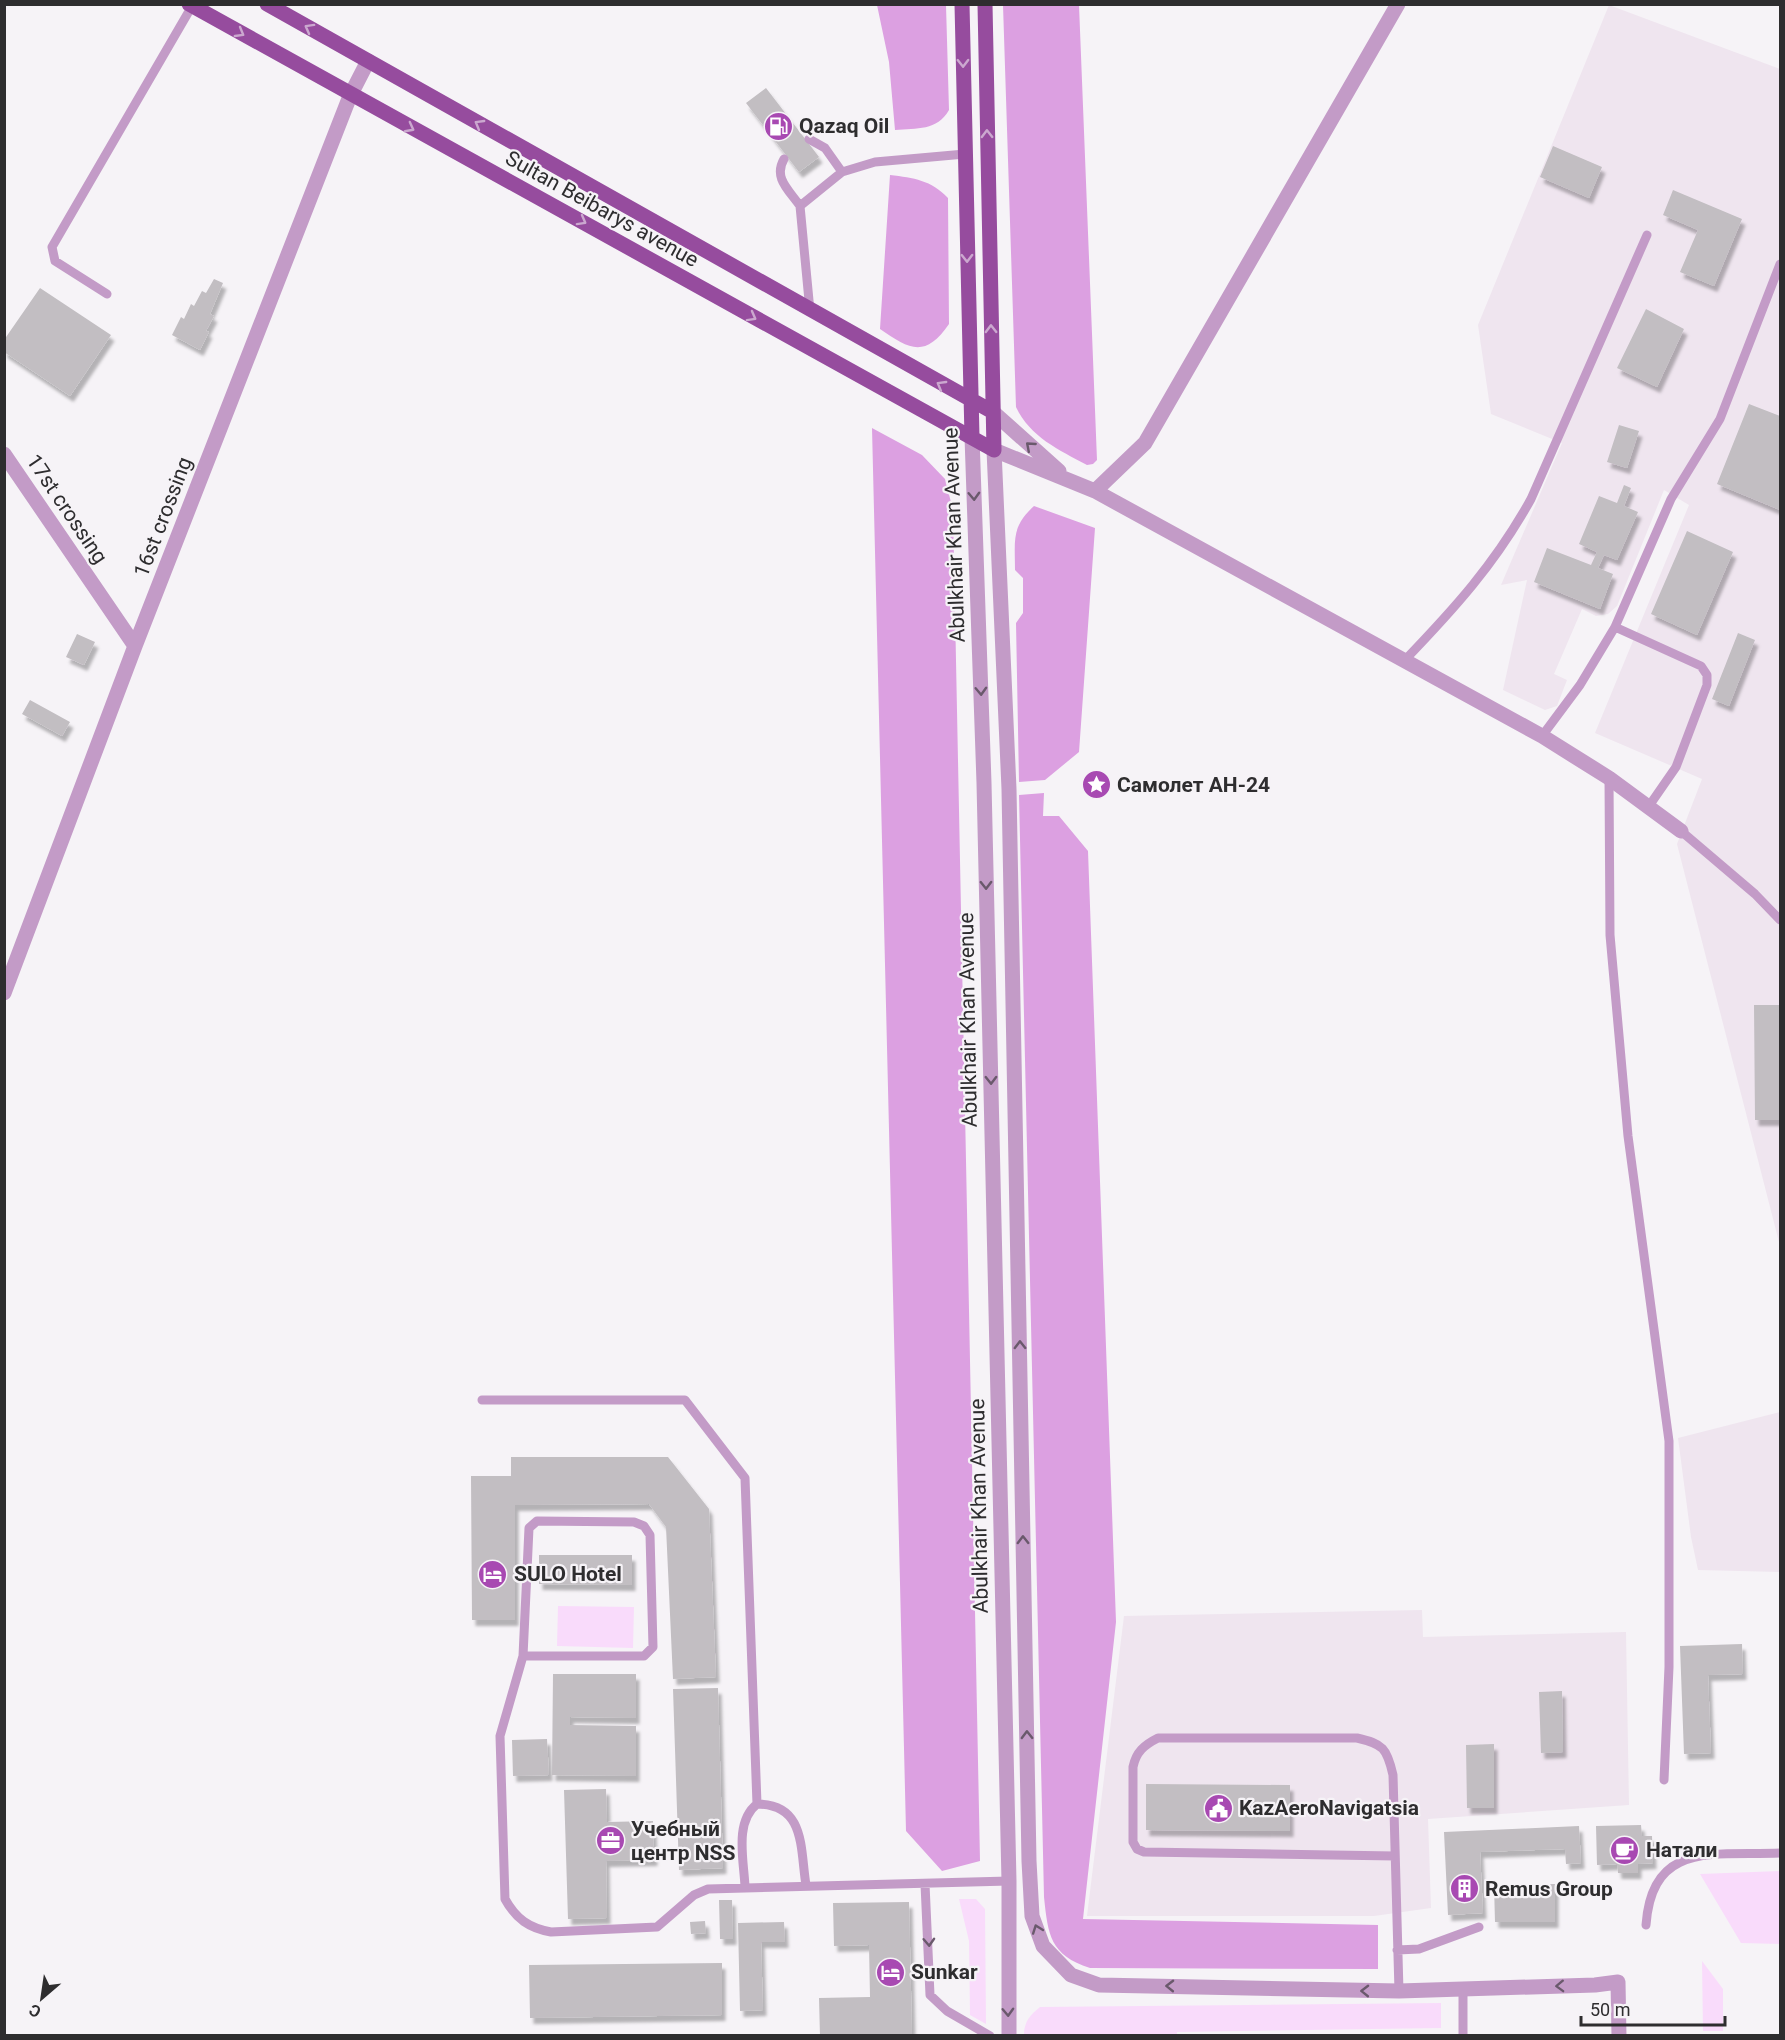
<svg xmlns="http://www.w3.org/2000/svg" width="1785" height="2040" viewBox="0 0 1785 2040" font-family="Roboto,sans-serif">
<style>
.built{fill:#efe5ef}
.green{fill:#f9dbfb}
.forest{fill:#dca0e1}
.building{fill:#c2bec2;filter:url(#shadow)}
.lines{fill:none;stroke-linecap:round;stroke-linejoin:round}
.service{stroke:#c39bc7;stroke-width:9}
.minor{stroke:#c39bc7;stroke-width:15}
.tertiary{stroke:#c39bc7;stroke-width:15}
.primary{stroke:#964c9e;stroke-width:15}
.oneway{stroke:#cba8cf}
.oneway2{stroke:#6a596c}
.labels{text-anchor:middle;stroke-width:4.5;stroke-linejoin:round;paint-order:stroke}
.poi-label{font-size:21px;font-weight:bold;fill:#2e2d2f;stroke:#f6f3f7;text-anchor:start}
.street-label{font-size:21px;fill:#2e2d2f;stroke:#f6f3f7}
</style>
<defs>
<filter id="shadow"><feDropShadow dx="3.5" dy="6" stdDeviation="1.5" flood-color="#0004"/></filter>
</defs>
<rect width="100%" height="100%" fill="#f6f3f7"/>
<path class="built" d="M 1609,5 L 1780,69 L 1780,1246 L 1677,844 L 1702,779 L 1595,733 L 1689,505 L 1664,490 L 1617,606 L 1608,614 L 1596,616 L 1582,609 L 1554,674 L 1567,680 L 1557,706 L 1545,710 L 1503,690 L 1527,580 L 1501,585 L 1562,443 L 1491,414 L 1478,325 Z
M 1780,1412 L 1780,1572 L 1698,1570 L 1691,1537 L 1678,1438 Z
M 1422,1610 L 1423,1637 L 1626,1632 L 1629,1805 L 1428,1819 L 1431,1908 L 1374,1916 L 1087,1916 L 1124,1616 Z"/>
<path class="green" d="M 558,1606 L 634,1607 L 633,1648 L 557,1646 Z
M 1780,1871 L 1780,1944 L 1741,1943 L 1700,1874 Z
M 959,1899 L 976,1899 L 985,1909 L 986,2024 L 970,2015 L 969,1941 Z
M 1702,1961 L 1723,1989 L 1723,2031 L 1703,2031 Z
M 1441,2003 L 1441,2028 L 1177,2032 L 1177,2036 L 1024,2035 C 1024,2022 1030,2015 1040,2007 Z"/>
<path class="forest" d="M 877,5 L 946,5 L 949,110 C 937,131 917,128 895,130 L 889,62 Z
M 1003,5 L 1079,5 L 1097,460 L 1093,464 L 1087,465 C 1059,450 1030,437 1016,407 Z
M 890,175 C 914,178 931,180 948,198 L 949,324 C 925,359 909,349 880,329 Z
M 872,428 L 922,455 L 945,479 L 953,510 L 980,1861 L 942,1871 L 906,1831 Z
M 1034,506 L 1095,528 L 1079,752 L 1045,780 L 1019,782 L 1016,623 L 1023,613 L 1023,578 L 1015,570 C 1015,540 1011,527 1034,506 Z
M 1044,793 L 1043,816 L 1059,816 L 1088,851 L 1116,1622 L 1083,1919 L 1378,1925 L 1378,1969 L 1090,1968 C 1050,1955 1048,1935 1044,1897 L 1019,795 Z"/>
<path class="building" d="M 766,88 L 819,157 L 799,172 L 746,103 Z
M 1553,146 L 1602,167 L 1589,198 L 1540,177 Z
M 1673,190 L 1742,219 L 1714,286 L 1680,272 L 1698,230 L 1663,215 Z
M 214,279 L 223,283 L 210,314 L 214,316 L 206,331 L 209,332 L 200,350 L 172,335 L 181,317 L 184,319 L 191,304 L 194,306 L 202,291 L 206,293 Z
M 40,288 L 111,335 L 70,396 L 4,352 L 4,340 Z
M 1646,309 L 1684,329 L 1657,387 L 1617,368 Z
M 1749,404 L 1780,416 L 1780,510 L 1717,484 Z
M 1619,425 L 1639,431 L 1627,468 L 1607,462 Z
M 1624,485 L 1631,488 L 1624,506 L 1638,512 L 1617,560 L 1604,555 L 1598,568 L 1613,574 L 1600,609 L 1534,582 L 1547,548 L 1591,565 L 1597,552 L 1579,544 L 1599,496 L 1617,503 Z
M 1687,531 L 1733,552 L 1697,635 L 1651,614 Z
M 1738,633 L 1755,640 L 1729,706 L 1712,699 Z
M 77,634 L 95,642 L 84,665 L 66,657 Z
M 30,700 L 70,722 L 62,736 L 22,714 Z
M 1754,1005 L 1780,1005 L 1780,1120 L 1755,1120 Z
M 511,1457 L 668,1457 L 709,1509 L 716,1677 L 673,1679 L 666,1527 L 649,1504 L 515,1505 L 515,1620 L 472,1620 L 471,1476 L 511,1476 Z
M 539,1555 L 632,1555 L 632,1585 L 539,1584 Z
M 1742,1644 L 1743,1674 L 1708,1675 L 1711,1753 L 1684,1754 L 1680,1646 Z
M 553,1674 L 636,1674 L 636,1718 L 570,1717 L 570,1725 L 636,1726 L 636,1776 L 552,1775 Z
M 718,1688 L 723,1868 L 679,1870 L 673,1689 Z
M 1562,1691 L 1563,1752 L 1541,1753 L 1539,1692 Z
M 547,1739 L 549,1775 L 513,1776 L 512,1740 Z
M 1494,1744 L 1494,1808 L 1467,1808 L 1466,1745 Z
M 1146,1784 L 1290,1785 L 1290,1831 L 1146,1830 Z
M 606,1789 L 607,1822 L 653,1821 L 654,1860 L 606,1861 L 607,1918 L 568,1919 L 564,1790 Z
M 1641,1825 L 1642,1836 L 1652,1836 L 1653,1863 L 1638,1864 L 1638,1873 L 1618,1873 L 1617,1864 L 1597,1865 L 1596,1826 Z
M 1579,1826 L 1581,1863 L 1566,1864 L 1565,1849 L 1480,1852 L 1483,1913 L 1448,1915 L 1444,1832 Z
M 1555,1884 L 1555,1922 L 1495,1922 L 1494,1885 Z
M 719,1900 L 732,1900 L 733,1939 L 720,1939 Z
M 909,1902 L 912,2035 L 820,2036 L 819,1998 L 870,1997 L 869,1945 L 834,1946 L 833,1903 Z
M 705,1921 L 706,1933 L 691,1934 L 690,1922 Z
M 784,1922 L 785,1942 L 761,1942 L 763,2010 L 740,2011 L 738,1923 Z
M 722,1963 L 722,2015 L 530,2018 L 529,1965 Z"/>
<g class="lines">
<path class="service" d="M 809,139 L 825,148 L 842,172
M 784,159 C 773,178 789,190 800,206
M 107,294 L 55,261 L 52,247 L 192,6
M 810,311 L 800,206 L 842,172 L 875,162 L 965,154
M 1615,627 L 1701,666 L 1707,675 L 1707,685 L 1676,767 L 1649,806
M 1403,662 C 1454,609 1495,564 1531,499 L 1647,235
M 1542,736 L 1580,685 L 1615,627 L 1671,499 L 1720,419 L 1780,264
M 1609,778 L 1610,935 L 1628,1136 L 1669,1441 L 1669,1667 L 1664,1780
M 1681,831 L 1755,894 L 1780,920
M 482,1400 L 685,1400 L 745,1478 L 757,1804 C 734,1822 744,1861 745,1887
M 523,1656 L 644,1656 L 653,1647 L 650,1535 L 644,1526 L 634,1522 L 537,1521 L 529,1528 L 523,1656 L 500,1736 L 505,1899 C 516,1919 529,1928 551,1932 L 657,1927 L 694,1895 L 708,1889 L 1009,1881
M 757,1804 C 806,1804 800,1849 806,1885
M 1395,1856 L 1144,1852 L 1137,1849 L 1133,1842 L 1133,1767 C 1136,1752 1144,1745 1158,1738 L 1357,1738 C 1383,1744 1387,1748 1393,1775 L 1399,1991
M 925,1884 L 930,1995 L 947,2011 L 990,2036
M 1646,1925 C 1652,1840 1715,1856 1780,1853
M 1397,1950 L 1419,1949 L 1479,1927
M 1463,1989 L 1463,2036"/>
<path class="minor" d="M 993,412 L 1059,471
M 994,450 L 1095,491 L 1542,736 L 1609,778 L 1681,831
M 4,454 L 135,646
M 1095,491 L 1145,443 L 1398,4
M 4,993 L 135,646 L 350,96 L 368,61"/>
<path class="tertiary" d="M 972,437 L 984,783 L 1009,1881 L 1009,2036
M 994,450 L 1009,789 L 1029,1861 L 1032,1916 L 1043,1946 L 1071,1975 L 1099,1985 L 1399,1991 L 1595,1985 L 1618,1982 L 1619,2036"/>
<path class="primary" d="M 189,4 L 994,450
M 267,4 L 993,412
M 962,4 L 972,437
M 985,4 L 994,450"/>
</g>
<defs><path id="oneway-chevron" d="M-2-3.5L2.5 0L-2 3.5" fill="none" stroke-width="1.6" stroke-linecap="round" stroke-linejoin="round" transform="scale(1.5)"/></defs>
<g class="oneway">
<use href="#oneway-chevron" transform="translate(309 28) rotate(-151)"/>
<use href="#oneway-chevron" transform="translate(240 33) rotate(30)"/>
<use href="#oneway-chevron" transform="translate(963 63) rotate(89)"/>
<use href="#oneway-chevron" transform="translate(479 124) rotate(-150)"/>
<use href="#oneway-chevron" transform="translate(410 128) rotate(28)"/>
<use href="#oneway-chevron" transform="translate(987 134) rotate(-91)"/>
<use href="#oneway-chevron" transform="translate(582 221) rotate(29)"/>
<use href="#oneway-chevron" transform="translate(967 258) rotate(89)"/>
<use href="#oneway-chevron" transform="translate(752 317) rotate(29)"/>
<use href="#oneway-chevron" transform="translate(991 329) rotate(-91)"/>
<use href="#oneway-chevron" transform="translate(941 385) rotate(-150)"/>
</g>
<g class="oneway2">
<use href="#oneway-chevron" transform="translate(1030 446) rotate(-139)"/>
<use href="#oneway-chevron" transform="translate(974 496) rotate(88)"/>
<use href="#oneway-chevron" transform="translate(981 691) rotate(88)"/>
<use href="#oneway-chevron" transform="translate(986 885) rotate(89)"/>
<use href="#oneway-chevron" transform="translate(991 1080) rotate(89)"/>
<use href="#oneway-chevron" transform="translate(1020 1345) rotate(-91)"/>
<use href="#oneway-chevron" transform="translate(1023 1540) rotate(-91)"/>
<use href="#oneway-chevron" transform="translate(1027 1735) rotate(-91)"/>
<use href="#oneway-chevron" transform="translate(1037 1929) rotate(-110)"/>
<use href="#oneway-chevron" transform="translate(929 1942) rotate(87)"/>
<use href="#oneway-chevron" transform="translate(1170 1986) rotate(-179)"/>
<use href="#oneway-chevron" transform="translate(1560 1986) rotate(178)"/>
<use href="#oneway-chevron" transform="translate(1365 1991) rotate(-179)"/>
<use href="#oneway-chevron" transform="translate(1008 2012) rotate(88)"/>
</g>
<defs>
<symbol id="fuel-disc" viewBox="-11 -11 22 22"><circle r="9.5" fill="#a849b2" stroke="#f6f3f7"/><path d="M-5.5-6h7V0h2V4h1.3V-2.5L3-4.5l.8-.8L6-3V5H2.5V1h-1V6h-7ZM-4.2-4.7v3.2H.2V-4.7Z" fill="#fff"/></symbol>
<symbol id="sight-disc" viewBox="-11 -11 22 22"><circle r="9.5" fill="#a849b2" stroke="#f6f3f7"/><path d="M0-6L1.8-2.2L6-1.7L2.9 1.2L3.7 5.4L0 3.3L-3.7 5.4L-2.9 1.2L-6-1.7L-1.8-2.2Z" fill="#fff"/></symbol>
<symbol id="hotel-disc" viewBox="-11 -11 22 22"><circle r="9.5" fill="#a849b2" stroke="#f6f3f7"/><path d="M-6-4.5h1.5V1H6V5H4.5V3h-9V5H-6ZM-4 0a1.8 1.8 0 1 1 3.6 0ZM.5 0V-2.5h3Q6-2.5 6 0Z" fill="#fff"/></symbol>
<symbol id="civic-disc" viewBox="-11 -11 22 22"><circle r="9.5" fill="#a849b2" stroke="#f6f3f7"/><path d="M-.6-6.5H3V-4.5H.6V-3L4-1V1h2V6H-6V1h2V-1L-.6-3ZM-1.2 2.5V6h2.4V2.5Z" fill="#fff"/></symbol>
<symbol id="office-disc" viewBox="-11 -11 22 22"><circle r="9.5" fill="#a849b2" stroke="#f6f3f7"/><path d="M-6-3h4V-5.5h4V-3h4V5H-6ZM-1-4.5V-3h2v-1.5ZM-6 0V1H6V0Z" fill="#fff"/></symbol>
<symbol id="cafe-disc" viewBox="-11 -11 22 22"><circle r="9.5" fill="#a849b2" stroke="#f6f3f7"/><path d="M-5.5-4.5H6V0H3Q3 3.5 0 3.5H-2.5Q-5.5 3.5-5.5 0ZM3-3.2v2h1.7v-2ZM-6 4.5H4V6H-6Z" fill="#fff"/></symbol>
<symbol id="building-disc" viewBox="-11 -11 22 22"><circle r="9.5" fill="#a849b2" stroke="#f6f3f7"/><path d="M-4-6H4V6H1V3H-1V6H-4ZM-2.5-4.3h1.7v1.8h-1.7ZM.8-4.3h1.7v1.8H.8ZM-2.5-1h1.7V.8h-1.7ZM.8-1h1.7V.8H.8Z" fill="#fff"/></symbol>
</defs>
<g fill-rule="evenodd">
<use href="#fuel-disc" x="762" y="110" width="33" height="33"/>
<use href="#sight-disc" x="1080" y="768" width="33" height="33"/>
<use href="#hotel-disc" x="476" y="1558" width="33" height="33"/>
<use href="#civic-disc" x="1202" y="1792" width="33" height="33"/>
<use href="#office-disc" x="594" y="1824" width="33" height="33"/>
<use href="#cafe-disc" x="1608" y="1834" width="33" height="33"/>
<use href="#building-disc" x="1448" y="1872" width="33" height="33"/>
<use href="#hotel-disc" x="874" y="1956" width="33" height="33"/>
</g>
<g class="labels">
<g class="poi-label">
<text x="799" y="133">Qazaq Oil</text>
<text x="1117" y="792">Самолет АН-24</text>
<text x="514" y="1581">SULO Hotel</text>
<text x="1239" y="1815">KazAeroNavigatsia</text>
<text x="631" y="1836">Учебный<tspan x="631" dy="24">центр NSS</tspan></text>
<text x="1646" y="1857">Натали</text>
<text x="1485" y="1896">Remus Group</text>
<text x="911" y="1979">Sunkar</text>
</g>
<g class="street-label">
<text transform="translate(602 209) rotate(29)" y="7">Sultan Beibarys avenue</text>
<text transform="translate(67 509) rotate(56)" y="7">17st crossing</text>
<text transform="translate(163 517) rotate(-69)" y="7">16st crossing</text>
<text transform="translate(954 535) rotate(-92)" y="7">Abulkhair Khan Avenue</text>
<text transform="translate(968 1020) rotate(-91)" y="7">Abulkhair Khan Avenue</text>
<text transform="translate(979 1506) rotate(-91)" y="7">Abulkhair Khan Avenue</text>
</g>
</g>
<rect width="1785" height="2040" fill="none" stroke="#2e2d2f" stroke-width="12"/>
<g transform="translate(42 1998) rotate(209)" stroke="#f6f3f7" stroke-width="4.5" paint-order="stroke">
<path d="M0-4.5L10 22L0 15L-10 22Z" fill="#2e2d2f"/>
<text y="-9" font-size="16" font-weight="bold" text-anchor="middle" fill="#2e2d2f">С</text>
</g>
<path d="M1581 2016v9h144v-9" fill="none" stroke="#2e2d2f" stroke-width="3"/>
<text x="1590" y="2016" font-size="18" fill="#2e2d2f" stroke="#f6f3f7" stroke-width="4.5" paint-order="stroke">50 m</text>
</svg>
